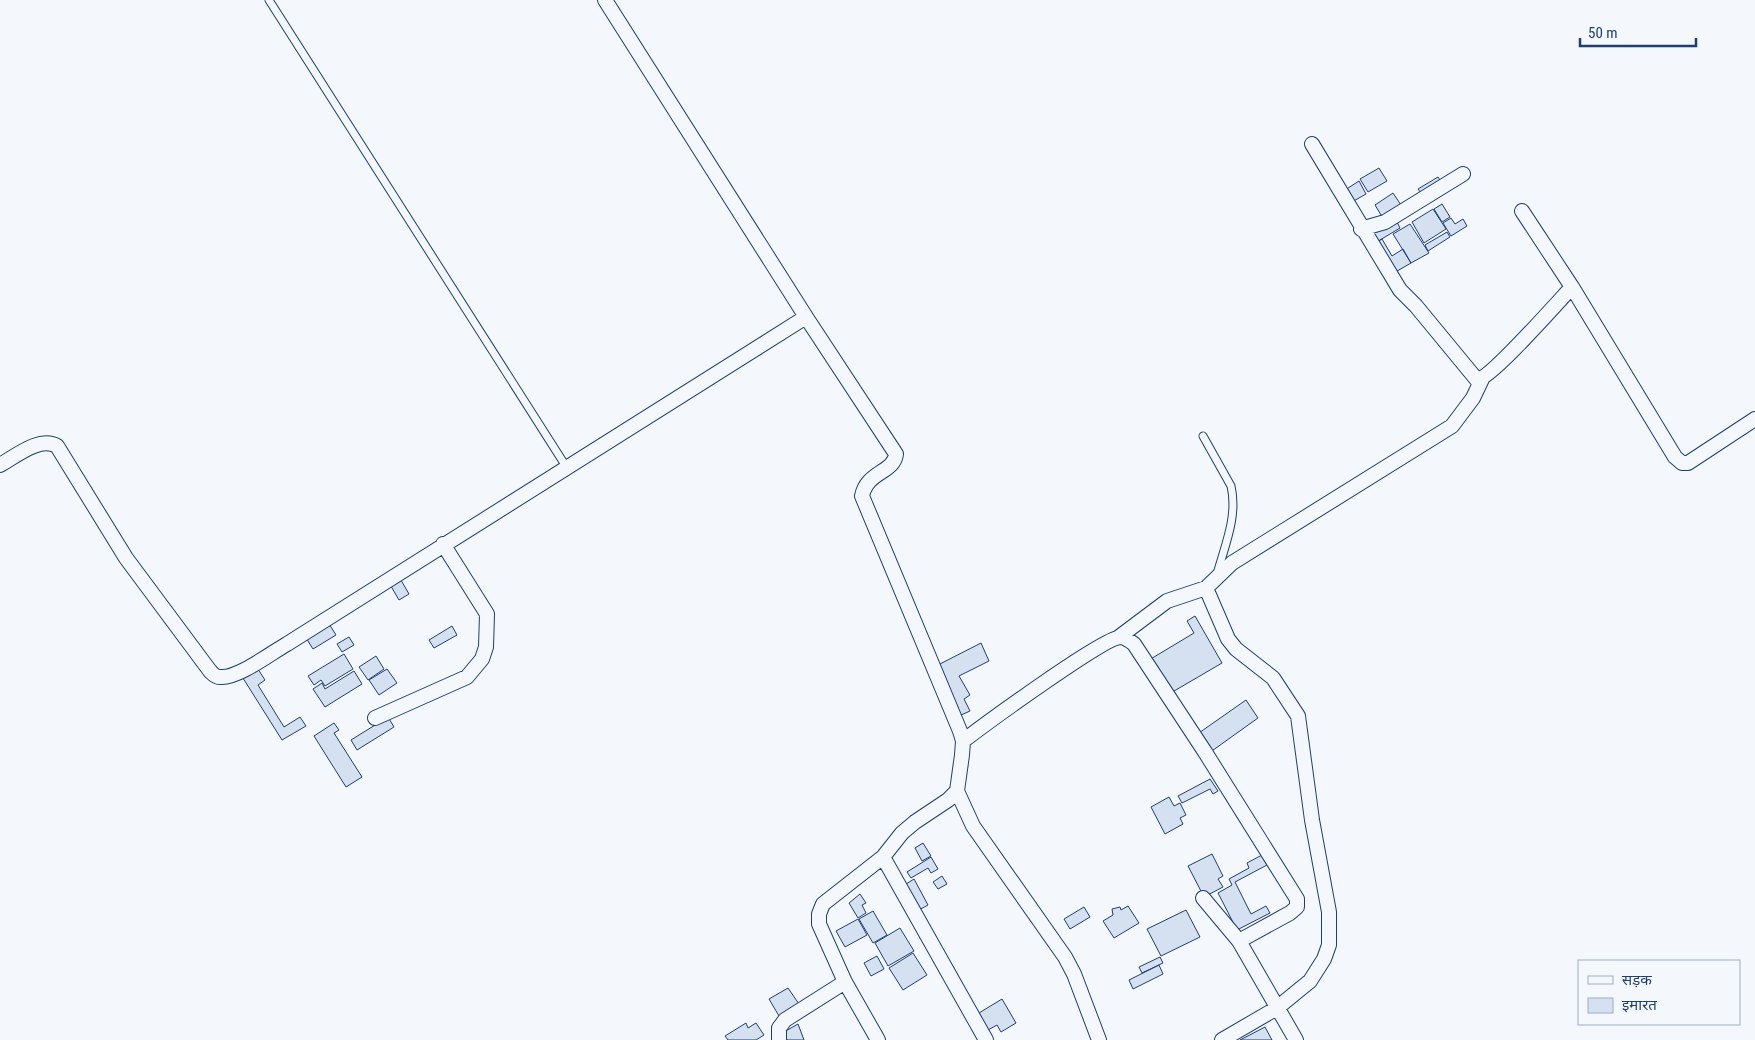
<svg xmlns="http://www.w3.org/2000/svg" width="1755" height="1040" viewBox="0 0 1755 1040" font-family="'Roboto Condensed','Noto Sans Devanagari',sans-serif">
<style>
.building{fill:#d5e0f0;stroke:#1d3f73}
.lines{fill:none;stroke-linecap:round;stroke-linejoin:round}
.service-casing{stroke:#1d3f73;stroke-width:9}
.minor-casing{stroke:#1d3f73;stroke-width:16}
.service{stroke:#f4f7fb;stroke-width:7}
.minor{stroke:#f4f7fb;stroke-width:14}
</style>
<rect width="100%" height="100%" fill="#f4f7fb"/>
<path class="building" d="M 1379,168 L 1387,181 L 1368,192 L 1360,179 Z
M 1438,177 L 1442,183 L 1423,196 L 1418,189 Z
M 1359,181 L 1366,194 L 1352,202 L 1345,190 Z
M 1393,193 L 1403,208 L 1384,220 L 1375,205 Z
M 1442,204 L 1450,217 L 1442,222 L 1434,209 Z
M 1433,209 L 1446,229 L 1424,243 L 1412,222 Z
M 1395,218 L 1400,228 L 1375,243 L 1370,233 Z
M 1451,218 L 1455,224 L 1463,219 L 1467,226 L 1451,236 L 1443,223 Z
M 1410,224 L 1429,253 L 1411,263 L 1393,234 Z
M 1447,232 L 1450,237 L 1428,251 L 1425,245 Z
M 1382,239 L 1392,256 L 1403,249 L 1411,263 L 1392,274 L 1374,244 Z
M 398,575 L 409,594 L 399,600 L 388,581 Z
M 1195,616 L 1222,663 L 1169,694 L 1149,660 L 1194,633 L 1187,621 Z
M 326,619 L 336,635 L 313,649 L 303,633 Z
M 452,626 L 457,635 L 434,648 L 429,640 Z
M 349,637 L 354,645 L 342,652 L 337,644 Z
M 981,643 L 989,661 L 959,676 L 970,695 L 964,699 L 970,711 L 961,715 L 936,666 Z
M 344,654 L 353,669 L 325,686 L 321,680 L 314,685 L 308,676 Z
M 376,656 L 384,669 L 368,680 L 359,667 Z
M 256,666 L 265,680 L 258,685 L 284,727 L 300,717 L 306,726 L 282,740 L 241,675 Z
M 387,669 L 397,683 L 379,695 L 369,680 Z
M 354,671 L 362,684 L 325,707 L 313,689 L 322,683 L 325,689 Z
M 1246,700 L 1258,718 L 1209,753 L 1196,735 Z
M 388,717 L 394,727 L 357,750 L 351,740 Z
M 334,723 L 339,730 L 334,733 L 362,777 L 346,787 L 314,736 Z
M 1210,779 L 1218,791 L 1213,794 L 1210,789 L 1182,803 L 1178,796 Z
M 1169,797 L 1174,806 L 1180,803 L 1186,815 L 1180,818 L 1183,824 L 1165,834 L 1151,807 Z
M 923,843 L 931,856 L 922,861 L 915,848 Z
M 1212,854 L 1223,876 L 1218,879 L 1223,887 L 1204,897 L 1188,866 Z
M 1262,855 L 1267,865 L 1235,882 L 1251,914 L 1266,906 L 1270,913 L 1237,930 L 1218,893 L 1232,885 L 1229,879 L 1249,868 L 1247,863 Z
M 931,857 L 938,869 L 931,873 L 928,868 L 911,878 L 907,872 Z
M 942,876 L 947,884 L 938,889 L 933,882 Z
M 914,879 L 928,905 L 917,911 L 903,886 Z
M 860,894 L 866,903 L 862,905 L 866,913 L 858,918 L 849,903 Z
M 1128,906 L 1139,923 L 1114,938 L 1103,921 L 1113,915 L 1112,909 L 1120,907 L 1121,910 Z
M 1084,907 L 1090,917 L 1070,929 L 1064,919 Z
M 1186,910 L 1200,937 L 1161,956 L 1147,929 Z
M 873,911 L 887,935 L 873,943 L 859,919 Z
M 858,919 L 867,935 L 845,947 L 836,931 Z
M 900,928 L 914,951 L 888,966 L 875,943 Z
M 913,953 L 927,975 L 903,990 L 889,968 Z
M 877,956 L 884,969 L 871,976 L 864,963 Z
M 1160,957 L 1163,963 L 1142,973 L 1139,967 Z
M 1159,965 L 1163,974 L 1133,989 L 1129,980 Z
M 788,988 L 799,1004 L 779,1016 L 769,999 Z
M 1002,999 L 1016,1023 L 1001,1032 L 997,1025 L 988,1030 L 979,1013 Z
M 746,1023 L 748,1028 L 756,1023 L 764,1035 L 756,1040 L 728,1040 L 725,1036 Z
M 798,1024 L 804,1040 L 787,1040 L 784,1032 Z
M 1265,1027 L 1272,1040 L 1240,1040 Z"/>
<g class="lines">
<defs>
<path id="service" d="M 269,0 L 567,468
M 1203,436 L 1231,486 C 1238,516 1225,545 1217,574"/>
<path id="minor" d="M 605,0 L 806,317 L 896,454 C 894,473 867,471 862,496 L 960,731 L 963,741 L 962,755 L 957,791 L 973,826 L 1065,957 L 1074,974 L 1099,1040
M 1312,144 L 1400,290 L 1416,306 L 1477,380 C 1491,378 1557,303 1572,287
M 1522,211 L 1572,287 L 1675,457 L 1682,463 L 1688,463 L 1755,419
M 1361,229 L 1385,222 L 1463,174
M 0,465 C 16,456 40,436 57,446 L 126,558 L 210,671 C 213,674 215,677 220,677 C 237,679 271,653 287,644 L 806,317
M 1206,588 L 1228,639 L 1236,649 L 1273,678 L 1298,716 L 1312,820 L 1329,912 L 1329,945 L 1324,959 L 1310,981 L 1277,1008 L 1222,1040
M 1119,637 L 1167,601 L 1206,588 L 1232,563 L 1452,426 L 1473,398 L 1482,379
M 375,718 L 467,677 L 482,659 L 486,647 L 487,614 L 443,544
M 963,741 C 984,725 1104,637 1121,637 C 1126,638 1130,641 1134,644 L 1205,752 L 1297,899 L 1297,907 L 1290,913 L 1239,941
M 883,857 L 986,1040
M 1203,898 L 1239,941 L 1296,1040
M 779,1040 L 779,1028 L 785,1020 L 845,982
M 878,1040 L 845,982 L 819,924 L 819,914 L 823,904 L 883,857 L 902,833 L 915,822 L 948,800 L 957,791"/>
</defs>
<use href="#service" class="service-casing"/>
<use href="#minor" class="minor-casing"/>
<use href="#service" class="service"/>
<use href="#minor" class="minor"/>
</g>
<rect x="1578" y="960" width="162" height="65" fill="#f4f7fb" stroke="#9eadc5"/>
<rect x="1588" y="976" width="25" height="8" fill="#f4f7fb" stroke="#9eadc5"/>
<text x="1622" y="985" font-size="15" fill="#1d3f73">सड़क</text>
<rect x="1588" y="998" width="25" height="15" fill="#d5e0f0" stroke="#9eadc5"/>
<text x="1622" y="1010" font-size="15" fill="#1d3f73">इमारत</text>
<path d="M1580 38v8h116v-8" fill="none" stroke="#1d3f73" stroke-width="2.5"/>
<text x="1588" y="38" font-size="15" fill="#1d3f73" stroke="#f4f7fb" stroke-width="4" paint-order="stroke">50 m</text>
</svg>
